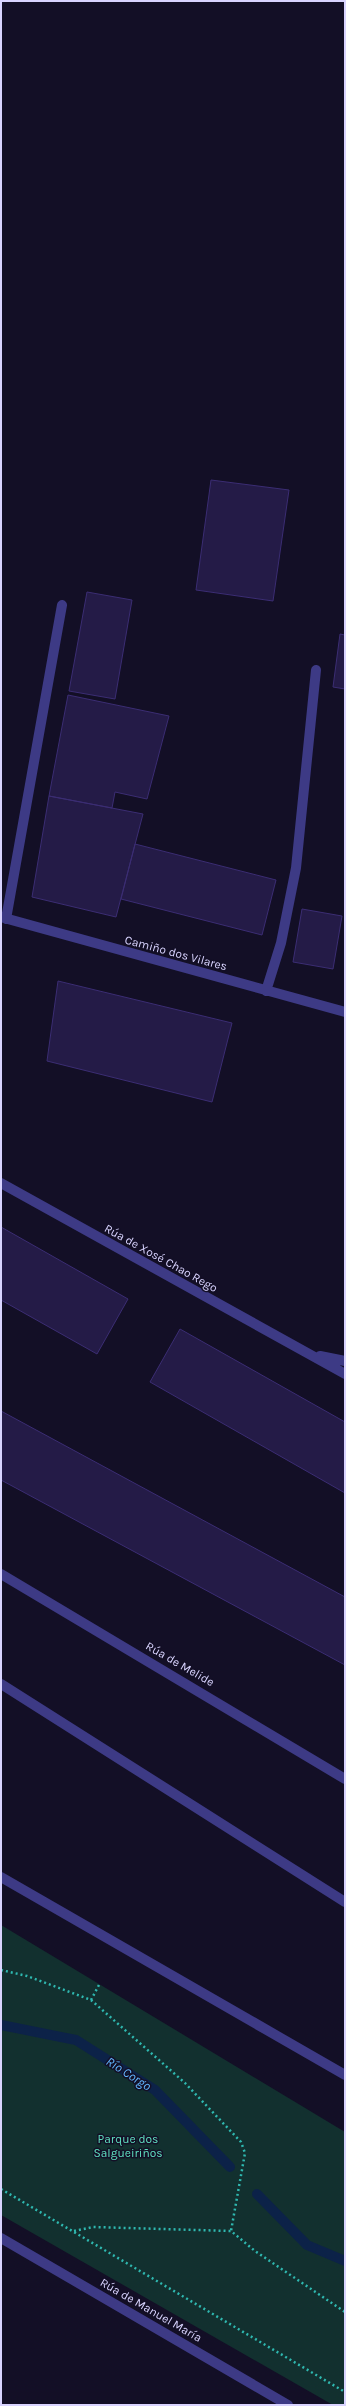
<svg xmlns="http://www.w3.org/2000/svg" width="346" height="2406" viewBox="0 0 346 2406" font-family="Karla,sans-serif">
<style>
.green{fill:#12302f}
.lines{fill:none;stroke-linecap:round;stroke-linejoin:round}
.stream{stroke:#0c2248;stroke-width:10}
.building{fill:#241b47;stroke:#3b2d73}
.path{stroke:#2fb8b0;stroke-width:2.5;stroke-dasharray:2 3;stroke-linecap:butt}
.minor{stroke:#3d3a85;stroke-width:10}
.labels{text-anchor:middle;stroke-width:3;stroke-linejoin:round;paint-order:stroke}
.street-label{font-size:12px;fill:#d9d4ff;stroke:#130f26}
.park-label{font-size:12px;fill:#5fe0c0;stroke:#130f26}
.water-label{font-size:13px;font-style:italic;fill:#62b6ff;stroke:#130f26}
</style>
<rect width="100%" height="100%" fill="#130f26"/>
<path class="green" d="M 1,1925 L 345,2132 L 345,2405 L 333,2405 L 1,2215 Z"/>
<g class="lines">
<path class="stream" d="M 1,2025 L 76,2040 L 155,2090 L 230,2167
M 257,2194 L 307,2245 L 345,2261"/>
</g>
<path class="building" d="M 211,480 L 289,490 L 273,601 L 196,590 Z
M 87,592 L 132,600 L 115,699 L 69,691 Z
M 340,634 L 345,635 L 345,689 L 333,687 Z
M 68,695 L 169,716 L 147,799 L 115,792 L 112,808 L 49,796 Z
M 49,796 L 143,814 L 116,917 L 32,897 Z
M 135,844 L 276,880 L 262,935 L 121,899 Z
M 302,909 L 342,916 L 333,969 L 293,962 Z
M 58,981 L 232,1023 L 212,1102 L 47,1061 Z
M 1,1227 L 128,1299 L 97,1354 L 1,1300 Z
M 180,1329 L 345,1422 L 345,1493 L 150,1382 Z
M 1,1411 L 345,1597 L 345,1665 L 1,1480 Z"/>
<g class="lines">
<path class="path" d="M 1,1970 L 27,1976 L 91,2000 L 185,2083 L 241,2142 L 245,2153 L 231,2231
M 91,2000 L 100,1983
M 1,2189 L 345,2392
M 74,2231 L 93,2227 L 231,2231 L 255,2251 L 345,2312"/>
<path class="minor" d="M 1,917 L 345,1012
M 6,919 L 62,605
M 266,991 L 281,943 L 296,868 L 316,670
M 1,1183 L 345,1374
M 320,1356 L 345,1361
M 1,1574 L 345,1779
M 1,1684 L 345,1902
M 1,1877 L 345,2075
M 1,2238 L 288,2405"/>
</g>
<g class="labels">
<g class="street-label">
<text transform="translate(176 953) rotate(15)" y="4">Camiño dos Vilares</text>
<text transform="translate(161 1258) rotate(29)" y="4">Rúa de Xosé Chao Rego</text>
<text transform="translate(180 1664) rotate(30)" y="4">Rúa de Melide</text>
<text transform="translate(151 2310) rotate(30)" y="4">Rúa de Manuel María</text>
</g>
<g class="park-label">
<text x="128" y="2143">Parque dos<tspan x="128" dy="14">Salgueiriños</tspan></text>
</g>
<g class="water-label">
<text transform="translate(129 2073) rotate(33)" y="5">Río Corgo</text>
</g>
</g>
<rect width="346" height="2406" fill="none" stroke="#d9d4ff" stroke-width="4"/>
</svg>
